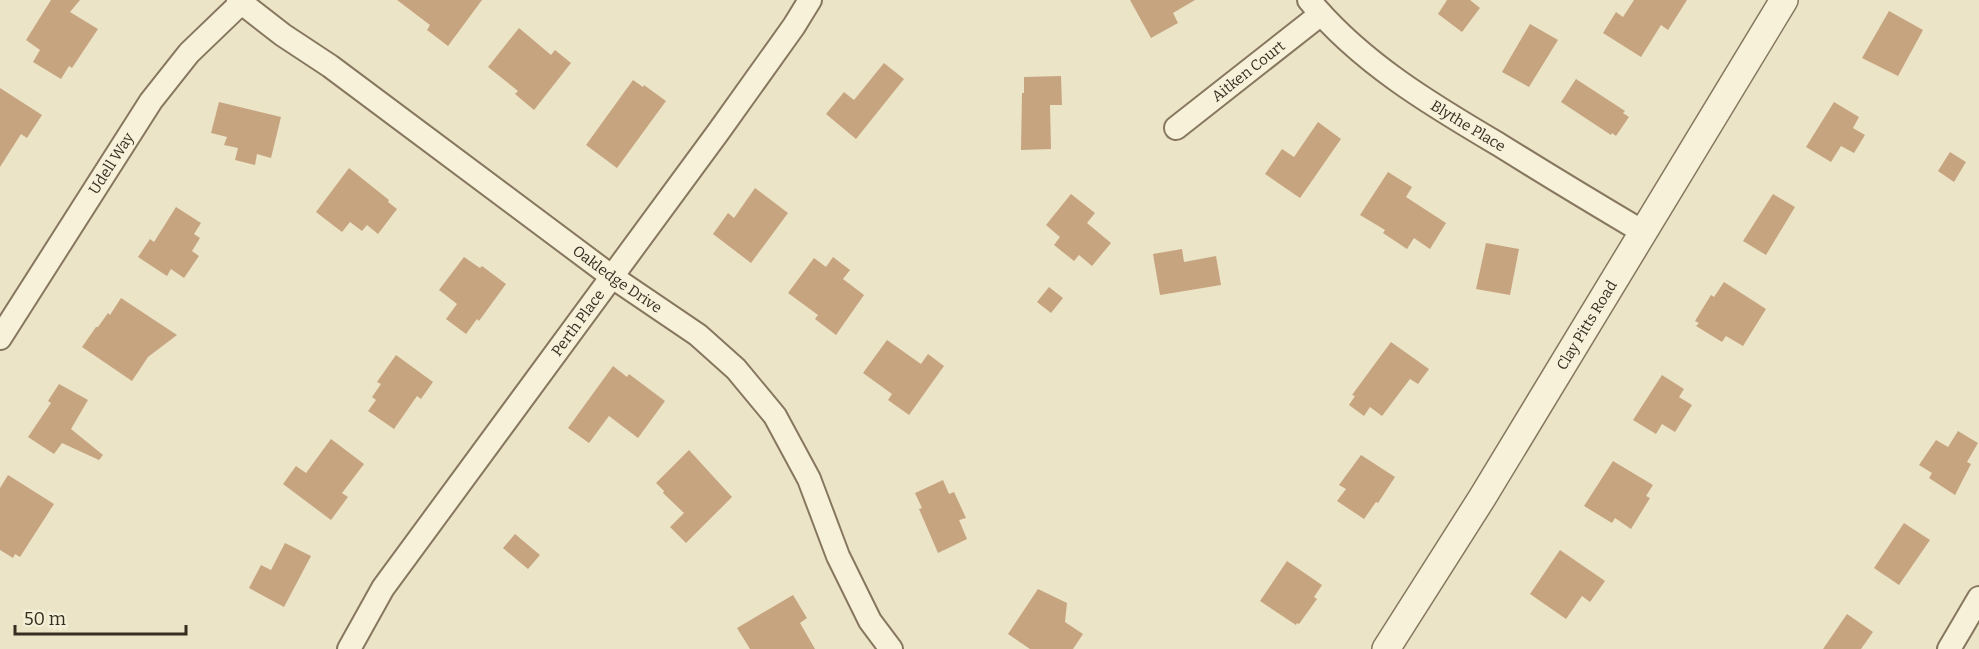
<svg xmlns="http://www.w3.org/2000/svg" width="1979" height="649" viewBox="0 0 1979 649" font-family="Bitter,serif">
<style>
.building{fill:#c7a480}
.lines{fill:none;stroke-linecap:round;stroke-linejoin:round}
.minor-casing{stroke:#86775e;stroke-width:26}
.tertiary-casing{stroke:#86775e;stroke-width:30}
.minor{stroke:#f7f1da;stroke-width:22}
.tertiary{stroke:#f7f1da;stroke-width:27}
.labels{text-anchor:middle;stroke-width:5;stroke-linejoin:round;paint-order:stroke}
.street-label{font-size:15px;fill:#372d20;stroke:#f3eed6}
</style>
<rect width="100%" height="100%" fill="#ebe4c7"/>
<path class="building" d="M 51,0 L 80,0 L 70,12 L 98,29 L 72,68 L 69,66 L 61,79 L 33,62 L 40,50 L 26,40 Z
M 397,0 L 482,0 L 448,46 L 427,30 L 430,25 Z
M 1130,0 L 1195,0 L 1173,13 L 1178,23 L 1151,38 Z
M 1447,0 L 1470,0 L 1480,8 L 1462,32 L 1438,14 Z
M 1634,0 L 1687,0 L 1668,30 L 1661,25 L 1641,57 L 1603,33 L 1616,12 L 1623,17 Z
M 1889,11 L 1923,30 L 1898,76 L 1862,58 Z
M 1530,24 L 1558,40 L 1529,87 L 1502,72 Z
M 519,28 L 551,55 L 555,50 L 571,63 L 534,110 L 515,94 L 518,91 L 488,67 Z
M 884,63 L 904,79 L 856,139 L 826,114 L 844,92 L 854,100 Z
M 1061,76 L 1062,105 L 1050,105 L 1051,149 L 1021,150 L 1022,93 L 1024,93 L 1024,77 Z
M 1576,79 L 1625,111 L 1623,113 L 1629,117 L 1616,136 L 1612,133 L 1611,135 L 1561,102 Z
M 633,80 L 643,87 L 644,85 L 666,101 L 617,168 L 586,145 Z
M 0,88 L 42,115 L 27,138 L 21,134 L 0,167 Z
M 219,102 L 281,117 L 271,158 L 257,154 L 255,165 L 235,160 L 238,148 L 224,145 L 227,137 L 211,133 Z
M 1834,102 L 1859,117 L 1853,128 L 1865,135 L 1854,153 L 1841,146 L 1831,162 L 1806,147 Z
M 1318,122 L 1341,139 L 1300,198 L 1265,174 L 1282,149 L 1294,157 Z
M 1950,152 L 1966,162 L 1954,182 L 1938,171 Z
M 349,168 L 389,200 L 388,202 L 397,209 L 378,234 L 367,225 L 362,231 L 350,222 L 342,232 L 316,212 Z
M 1388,172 L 1412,187 L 1406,197 L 1446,223 L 1430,249 L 1414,238 L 1407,249 L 1383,233 L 1385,230 L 1360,215 Z
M 755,188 L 788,213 L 751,263 L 713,234 L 728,213 L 734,218 Z
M 1071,194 L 1095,213 L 1087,223 L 1111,243 L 1092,266 L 1079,255 L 1074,261 L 1054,245 L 1060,237 L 1046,225 Z
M 1773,194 L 1795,207 L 1766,255 L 1743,241 Z
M 176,207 L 201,223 L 194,234 L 200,238 L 192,251 L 199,256 L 184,278 L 171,269 L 167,276 L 138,257 L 150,239 L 154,242 Z
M 1486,243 L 1519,249 L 1510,295 L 1476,289 Z
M 1182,249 L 1184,262 L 1216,256 L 1221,285 L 1160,295 L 1153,254 Z
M 464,257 L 480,268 L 482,266 L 506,284 L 479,321 L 477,319 L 466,334 L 446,319 L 457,304 L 439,290 Z
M 833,257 L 850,270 L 843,279 L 864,295 L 836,335 L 815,319 L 818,315 L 788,293 L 814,258 L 826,267 Z
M 1724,282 L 1766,309 L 1743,346 L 1726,336 L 1722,342 L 1696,326 L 1699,323 L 1695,321 L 1711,295 L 1714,297 Z
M 1049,287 L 1063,298 L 1051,313 L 1037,302 Z
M 121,298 L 177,335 L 148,357 L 132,381 L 82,347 L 96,327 L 98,327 L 108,313 L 110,315 Z
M 887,340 L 921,364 L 928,354 L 944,366 L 909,415 L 888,400 L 892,394 L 863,373 Z
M 1391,342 L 1429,369 L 1418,384 L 1410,379 L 1382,416 L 1370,407 L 1364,416 L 1349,405 L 1355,396 L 1352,395 Z
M 396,355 L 433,382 L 421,399 L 417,396 L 394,429 L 368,411 L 376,400 L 372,397 L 381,384 L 377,382 Z
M 613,366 L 627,377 L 629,374 L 665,401 L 638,438 L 609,416 L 589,443 L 568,428 Z
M 1662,375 L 1684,389 L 1679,397 L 1692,405 L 1675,432 L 1662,424 L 1656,434 L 1633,420 Z
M 59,384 L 88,400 L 71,429 L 103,455 L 99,460 L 62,443 L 54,454 L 28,437 L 51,403 L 48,401 Z
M 1958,431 L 1978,443 L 1967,462 L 1971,464 L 1955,495 L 1929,478 L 1932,473 L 1919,465 L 1936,440 L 1948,447 Z
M 331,439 L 364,464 L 342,493 L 348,497 L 331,520 L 283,484 L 296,466 L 306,473 Z
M 689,450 L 732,497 L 686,543 L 670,527 L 684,513 L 663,493 L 664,491 L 656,483 Z
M 1361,455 L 1395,477 L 1378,503 L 1376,502 L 1364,519 L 1337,501 L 1346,489 L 1339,485 Z
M 1613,461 L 1653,485 L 1646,496 L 1650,498 L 1631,529 L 1615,518 L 1612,523 L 1584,506 Z
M 8,475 L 54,504 L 20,557 L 15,554 L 13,558 L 0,550 L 0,488 Z
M 943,480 L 949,494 L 954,492 L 966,518 L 959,520 L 967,539 L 938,553 L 919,509 L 922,508 L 915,493 Z
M 1904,523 L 1930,540 L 1899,585 L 1874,568 Z
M 515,534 L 540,555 L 528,569 L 503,548 Z
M 285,543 L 311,556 L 284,607 L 249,588 L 261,565 L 271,570 Z
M 1560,550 L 1605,581 L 1590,602 L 1582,596 L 1566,619 L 1530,594 Z
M 1287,561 L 1322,585 L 1314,597 L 1317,599 L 1299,624 L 1297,623 L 1296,625 L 1260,601 Z
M 1038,589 L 1067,603 L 1065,622 L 1083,634 L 1073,649 L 1030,649 L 1008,634 Z
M 793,595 L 807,618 L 800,623 L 815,649 L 750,649 L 737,628 Z
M 1847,614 L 1873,632 L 1861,649 L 1823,649 Z"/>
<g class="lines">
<defs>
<g id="minor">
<path id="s1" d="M 238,0 L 283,35 L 330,66 L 611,276 L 698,335 L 736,369 L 775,416 L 809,479 L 838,556 L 870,621 L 891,649"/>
<path id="s2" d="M 1309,0 C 1360,62 1430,104 1498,144 C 1546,174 1594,203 1643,232"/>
<path id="s3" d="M 1176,128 L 1321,14"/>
<path id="s4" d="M 0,338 L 151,101 L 189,53 L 241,3"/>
<path id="s5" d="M 349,649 L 383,588 L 719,131 L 794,26 L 810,0"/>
<path d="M 1949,649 L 1979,598"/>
</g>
<g id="tertiary">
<path id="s6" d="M 1386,649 L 1482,498 L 1784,0"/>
</g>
</defs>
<use href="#minor" class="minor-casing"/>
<use href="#tertiary" class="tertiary-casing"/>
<use href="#minor" class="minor"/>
<use href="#tertiary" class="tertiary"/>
</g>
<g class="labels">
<g class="street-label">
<text dy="5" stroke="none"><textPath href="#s3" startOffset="92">Aitken Court</textPath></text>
<text dy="5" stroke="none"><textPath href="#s2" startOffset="204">Blythe Place</textPath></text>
<text dy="5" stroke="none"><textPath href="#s4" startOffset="207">Udell Way</textPath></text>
<text dy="5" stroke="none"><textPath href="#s1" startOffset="471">Oakledge Drive</textPath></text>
<text dy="5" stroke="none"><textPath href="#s5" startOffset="399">Perth Place</textPath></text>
<text dy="5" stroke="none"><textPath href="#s6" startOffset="381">Clay Pitts Road</textPath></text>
</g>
</g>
<path d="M15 625v9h171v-9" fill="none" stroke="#372d20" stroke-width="3"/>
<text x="24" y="625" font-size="18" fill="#372d20" stroke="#f3eed6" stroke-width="4.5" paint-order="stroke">50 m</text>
</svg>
